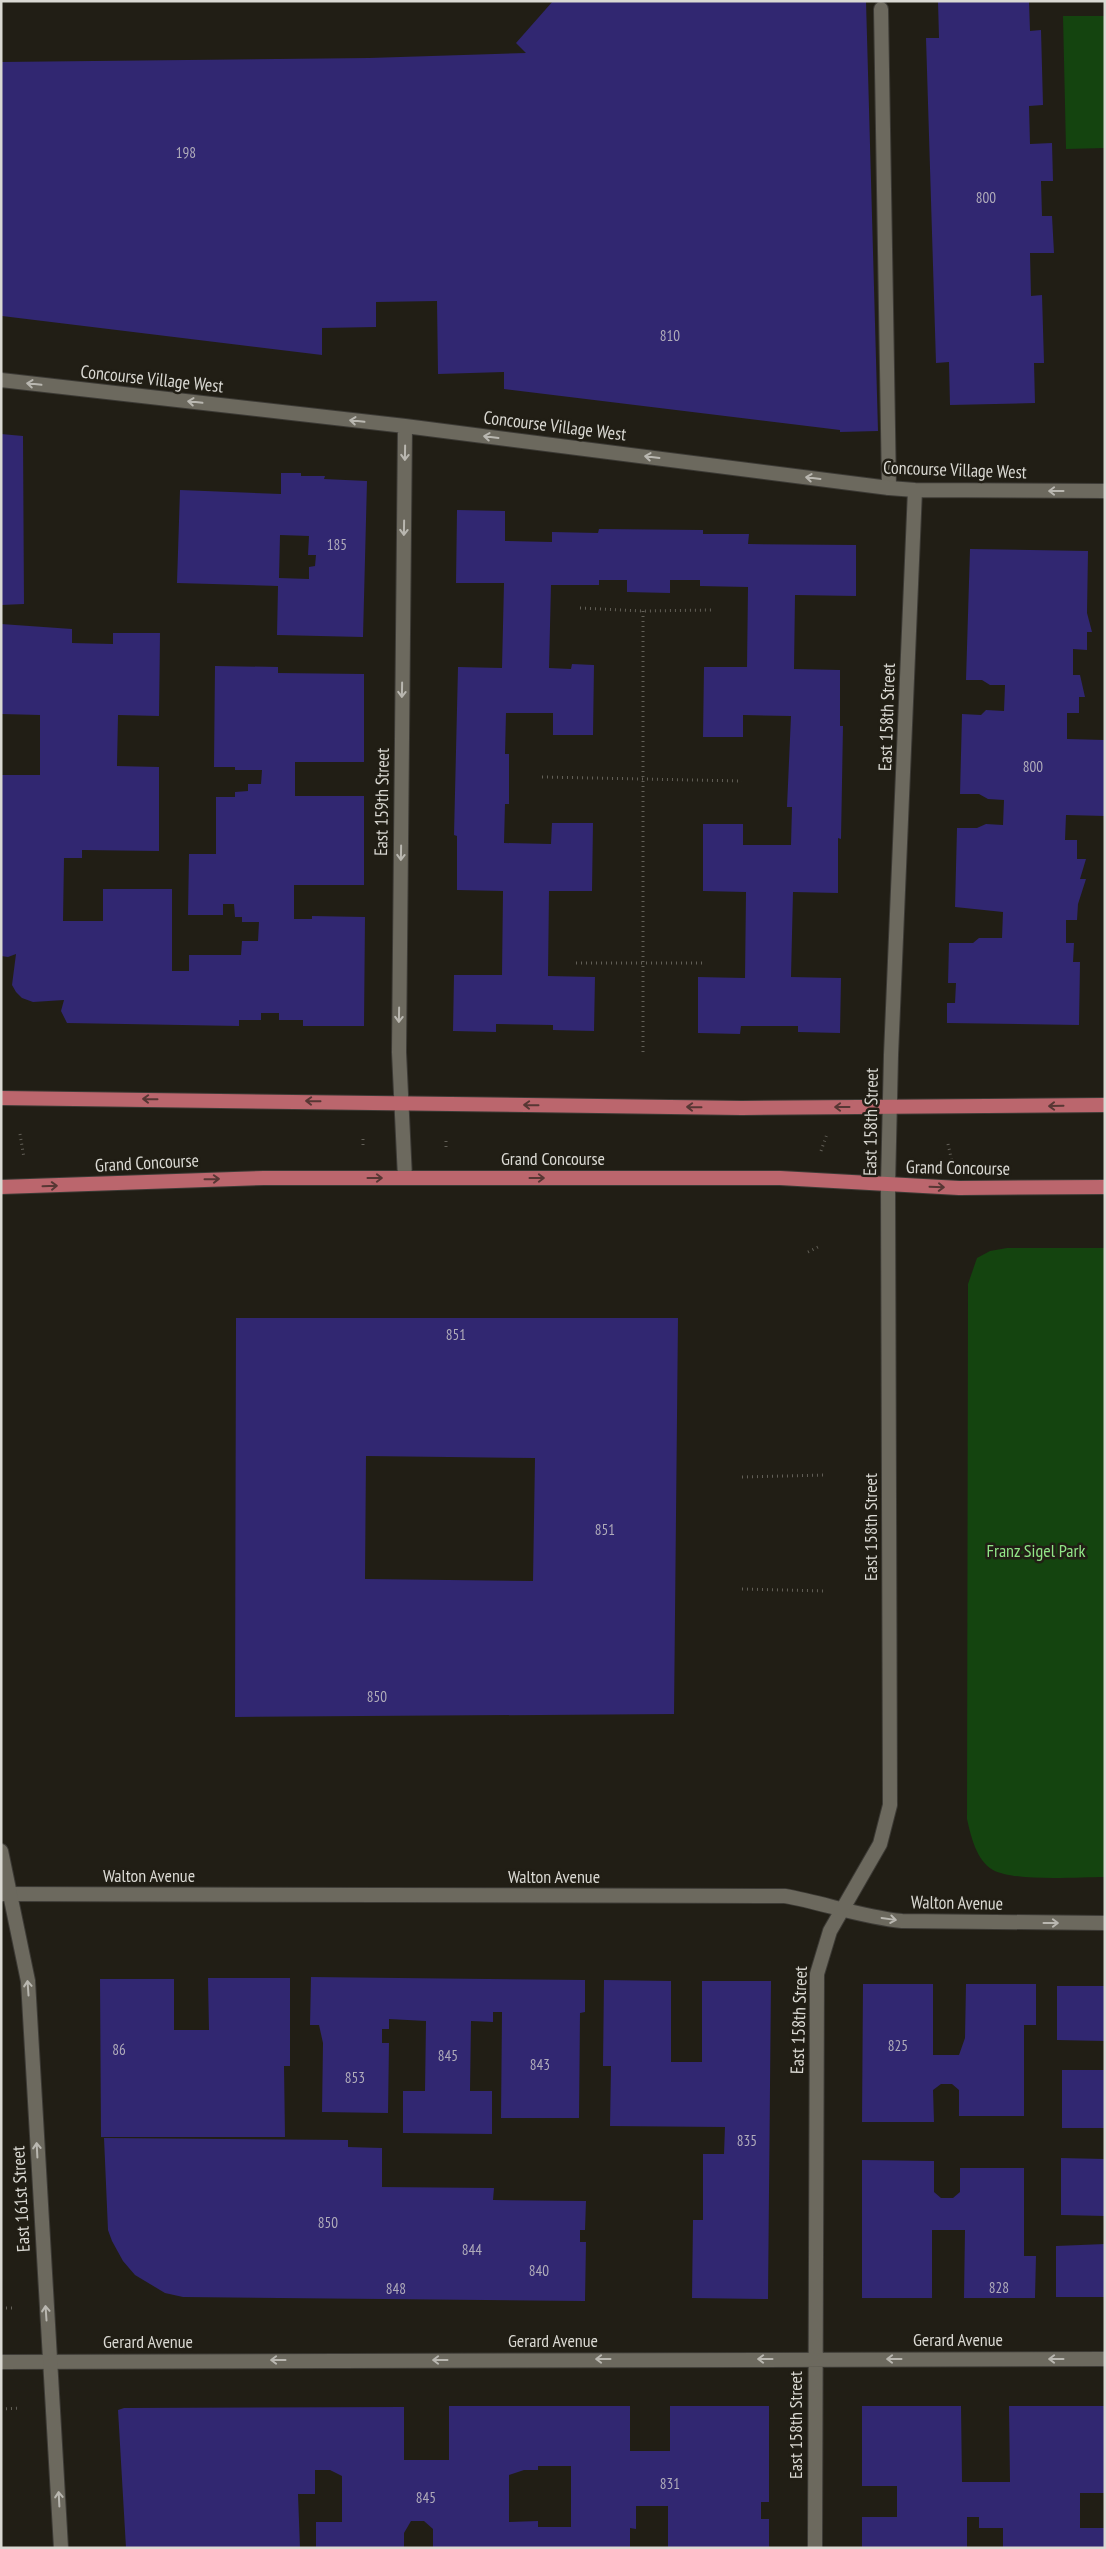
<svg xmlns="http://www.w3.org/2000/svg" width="1106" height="2549" viewBox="0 0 1106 2549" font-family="'PT Sans Narrow',sans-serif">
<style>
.green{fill:#14440f}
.building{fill:#312771;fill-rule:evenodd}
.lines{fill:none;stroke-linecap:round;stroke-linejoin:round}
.service-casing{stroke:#3c3a35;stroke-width:16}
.minor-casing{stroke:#3c3a35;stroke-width:16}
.secondary-casing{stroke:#3c3a35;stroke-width:16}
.primary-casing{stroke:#3c3a35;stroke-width:16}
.path{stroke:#625f57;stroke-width:3;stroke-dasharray:1 4;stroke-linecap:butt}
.service{stroke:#6c695e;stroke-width:14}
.minor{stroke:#6c695e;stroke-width:14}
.secondary{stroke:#6c695e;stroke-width:14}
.primary{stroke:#bb666d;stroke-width:14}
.oneway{stroke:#b9b7b0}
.oneway2{stroke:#573734}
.labels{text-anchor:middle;stroke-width:5;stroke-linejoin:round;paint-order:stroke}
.number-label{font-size:15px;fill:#b0acba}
.street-label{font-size:18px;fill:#dad9d3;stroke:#211e15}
.park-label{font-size:18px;fill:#91e587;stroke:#211e15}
</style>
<rect width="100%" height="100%" fill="#211e15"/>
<path class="green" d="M 1063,16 L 1105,16 L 1105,148 L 1066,149 Z
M 1007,1248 L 1105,1248 L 1105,1877 C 1077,1877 1016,1882 993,1870 C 976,1860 971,1836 967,1819 L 968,1284 L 977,1258 L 990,1251 Z"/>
<path class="building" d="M 553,1 L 866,1 L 878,431 L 840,432 L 840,430 L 504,389 L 504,372 L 438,374 L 437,301 L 376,302 L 376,327 L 322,328 L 322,355 L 2,316 L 1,62 L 369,58 L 526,53 L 516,43 Z
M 938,1 L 1029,1 L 1030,31 L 1041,30 L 1043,105 L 1029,106 L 1030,144 L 1052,143 L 1053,181 L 1041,181 L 1042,216 L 1052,216 L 1054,253 L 1030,253 L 1031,296 L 1042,295 L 1044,363 L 1034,363 L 1035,403 L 950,405 L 949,362 L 936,363 L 926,38 L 939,38 Z
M 1,434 L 23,436 L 24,604 L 1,605 Z
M 281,473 L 301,473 L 301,476 L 325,476 L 324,479 L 367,481 L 363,637 L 277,635 L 278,586 L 177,583 L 180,490 L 281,494 ZM 280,535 L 309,536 L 308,555 L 316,555 L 315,566 L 309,567 L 309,579 L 279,578 Z
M 457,510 L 505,511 L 505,541 L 552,542 L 552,532 L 598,533 L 599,529 L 703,530 L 703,534 L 749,534 L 748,544 L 856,545 L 856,596 L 795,595 L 794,669 L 840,670 L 840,726 L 843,726 L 841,839 L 838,838 L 838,893 L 793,892 L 791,977 L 841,978 L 840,1033 L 798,1032 L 798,1026 L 741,1026 L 740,1034 L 698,1033 L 698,977 L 745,978 L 746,892 L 703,891 L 703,824 L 743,824 L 743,845 L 791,845 L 792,807 L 787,807 L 791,716 L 743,715 L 743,737 L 703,737 L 704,667 L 747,667 L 748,587 L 700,586 L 700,580 L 670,580 L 670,593 L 627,592 L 627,580 L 599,580 L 599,585 L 551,585 L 549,668 L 571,669 L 572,664 L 594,665 L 593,735 L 553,735 L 553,713 L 506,713 L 505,754 L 509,754 L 509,804 L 505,804 L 504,843 L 551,844 L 552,823 L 593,823 L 592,891 L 549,891 L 548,976 L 595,977 L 594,1031 L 553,1030 L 553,1025 L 496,1024 L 496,1032 L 453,1031 L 454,975 L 502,975 L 503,891 L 457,890 L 457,836 L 454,835 L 458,667 L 502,668 L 504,583 L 456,583 Z
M 970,549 L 1088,551 L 1087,613 L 1092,632 L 1087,632 L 1087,650 L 1073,649 L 1073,675 L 1080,675 L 1085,697 L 1079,697 L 1079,713 L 1067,713 L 1067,739 L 1105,740 L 1105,816 L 1066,815 L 1065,840 L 1077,840 L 1077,859 L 1086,859 L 1080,879 L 1086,879 L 1078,904 L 1077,920 L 1066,920 L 1066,943 L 1074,943 L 1073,962 L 1080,962 L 1079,1025 L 947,1023 L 947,1003 L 955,1003 L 956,983 L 948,983 L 949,943 L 973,943 L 979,938 L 1002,938 L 1003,912 L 955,907 L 957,828 L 977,828 L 986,824 L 1003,825 L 1004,800 L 988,799 L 979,794 L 960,794 L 962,714 L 981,715 L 986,710 L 1004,711 L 1005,685 L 990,685 L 982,680 L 966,680 Z
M 1,624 L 72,629 L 72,643 L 113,644 L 113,633 L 160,633 L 159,716 L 118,715 L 117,766 L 159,767 L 159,851 L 82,850 L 82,858 L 64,858 L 63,921 L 103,921 L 103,889 L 172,889 L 172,971 L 189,971 L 189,955 L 241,955 L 242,941 L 258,941 L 259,922 L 242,922 L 242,917 L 235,917 L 234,904 L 223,904 L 223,915 L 188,915 L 189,854 L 216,854 L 216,797 L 235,797 L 235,792 L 248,791 L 248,784 L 261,784 L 262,770 L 235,770 L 235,767 L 214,767 L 215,666 L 278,667 L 278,673 L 364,674 L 364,762 L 295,762 L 295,796 L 364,796 L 364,885 L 294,885 L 294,919 L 312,919 L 312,916 L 365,917 L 364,1026 L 303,1026 L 303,1020 L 279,1020 L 279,1013 L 261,1013 L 261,1020 L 239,1020 L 239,1026 L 67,1023 L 61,1011 L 64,1000 L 33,1002 L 22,998 L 16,992 L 12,985 L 16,954 L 8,957 L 1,956 L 1,775 L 40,775 L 40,715 L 1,714 Z
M 236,1318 L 678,1318 L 674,1714 L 235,1717 ZM 366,1456 L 535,1458 L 533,1581 L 365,1579 Z
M 311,1977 L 585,1980 L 585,2012 L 580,2013 L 579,2118 L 501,2118 L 502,2012 L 493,2012 L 493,2022 L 471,2021 L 470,2091 L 492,2091 L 492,2134 L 403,2133 L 403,2091 L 425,2091 L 426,2021 L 389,2019 L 389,2029 L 382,2029 L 382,2043 L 389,2043 L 388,2113 L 322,2112 L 323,2043 L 319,2025 L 310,2025 Z
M 208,1978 L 290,1978 L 290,2066 L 284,2066 L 285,2137 L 101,2137 L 100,1979 L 174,1979 L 174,2030 L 209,2030 Z
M 604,1980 L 671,1981 L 671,2062 L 702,2062 L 702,1981 L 771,1981 L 768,2299 L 692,2298 L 693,2220 L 703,2220 L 703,2154 L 724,2154 L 725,2127 L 610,2126 L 611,2066 L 603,2066 Z
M 863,1984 L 933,1984 L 933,2055 L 959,2055 L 965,2038 L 966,1984 L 1036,1984 L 1036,2025 L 1024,2025 L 1024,2116 L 959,2116 L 959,2090 L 952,2084 L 941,2084 L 933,2090 L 934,2122 L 862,2122 Z
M 1057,1986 L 1105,1986 L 1105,2041 L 1057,2040 Z
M 1062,2070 L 1105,2070 L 1105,2128 L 1062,2128 Z
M 104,2138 L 348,2140 L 348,2147 L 382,2148 L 382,2187 L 494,2188 L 493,2200 L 586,2201 L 585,2230 L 580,2230 L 580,2242 L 586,2242 L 585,2301 L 183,2297 L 165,2293 L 135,2275 L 123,2261 L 112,2241 L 108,2230 Z
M 1061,2158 L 1105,2159 L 1105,2216 L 1061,2215 Z
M 862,2160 L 934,2161 L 934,2192 L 941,2198 L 953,2198 L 960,2192 L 960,2168 L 1024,2168 L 1024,2256 L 1036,2256 L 1035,2298 L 964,2298 L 965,2230 L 932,2230 L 932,2298 L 862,2298 Z
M 1105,2244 L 1105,2297 L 1056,2297 L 1056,2246 Z
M 449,2406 L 630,2406 L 630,2451 L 670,2451 L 670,2406 L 769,2406 L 769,2502 L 761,2502 L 761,2519 L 769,2519 L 769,2548 L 668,2548 L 668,2506 L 636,2506 L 636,2529 L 630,2528 L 630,2548 L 433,2548 L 433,2529 L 424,2521 L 411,2521 L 404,2533 L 404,2548 L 316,2548 L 316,2522 L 342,2522 L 342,2476 L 330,2470 L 315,2470 L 315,2494 L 298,2494 L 300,2548 L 126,2548 L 118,2410 L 124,2408 L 404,2407 L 404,2460 L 449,2460 ZM 538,2466 L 571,2466 L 571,2527 L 538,2527 L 538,2521 L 509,2522 L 509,2475 L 524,2470 L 538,2470 Z
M 862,2406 L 961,2406 L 962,2482 L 1010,2482 L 1009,2406 L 1105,2406 L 1105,2493 L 1080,2493 L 1080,2528 L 1105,2528 L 1105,2548 L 1003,2548 L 1003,2528 L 979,2528 L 979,2517 L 967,2517 L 967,2548 L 862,2548 L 862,2517 L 897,2517 L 897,2486 L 862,2486 Z"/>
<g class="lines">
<defs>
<path id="service" d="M 881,9 L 889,488"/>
<path id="minor" d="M 1,380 L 405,426 L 889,488 L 915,490 L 1105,491
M 405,1178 L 399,1052 L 405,426
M 1,1894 L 785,1896 C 824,1903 862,1917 902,1921 L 1105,1923
M 1,2362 L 1105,2359
M 815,2548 L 817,1974 L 830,1931 L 880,1844 L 890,1805 L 888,1185 L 891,1055 L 915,490"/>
<path id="secondary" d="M 1,1851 L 28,1981 L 61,2548"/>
<path id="primary" d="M 1,1098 L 742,1108 L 1105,1105
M 1,1187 L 264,1178 L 780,1178 L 959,1188 L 1105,1187"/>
</defs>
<use href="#service" class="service-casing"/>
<use href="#minor" class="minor-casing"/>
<use href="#secondary" class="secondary-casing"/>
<use href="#primary" class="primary-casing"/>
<path class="path" d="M 580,608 L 643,611 L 711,610
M 643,611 L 643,1052
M 542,777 L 742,781
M 576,963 L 705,963
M 20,1134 L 24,1158
M 363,1139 L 363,1147
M 948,1144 L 952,1162
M 446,1147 L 446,1139
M 821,1151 L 827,1134
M 808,1252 L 818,1247
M 742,1477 L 824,1475
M 742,1589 L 824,1591
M 1,2308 L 16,2308
M 1,2409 L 21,2408"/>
<use href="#service" class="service"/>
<use href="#minor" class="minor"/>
<use href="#secondary" class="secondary"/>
<use href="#primary" class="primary"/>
</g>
<defs><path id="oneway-shaft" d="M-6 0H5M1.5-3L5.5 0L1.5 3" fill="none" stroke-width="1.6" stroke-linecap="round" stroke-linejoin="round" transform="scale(1.25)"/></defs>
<g class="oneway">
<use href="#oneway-shaft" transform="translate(34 384) rotate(-174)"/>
<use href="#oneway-shaft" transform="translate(195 402) rotate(-174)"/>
<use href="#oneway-shaft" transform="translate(357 421) rotate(-174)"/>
<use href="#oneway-shaft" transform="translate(491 437) rotate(-173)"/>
<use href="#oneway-shaft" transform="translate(405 453) rotate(91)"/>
<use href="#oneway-shaft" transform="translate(652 457) rotate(-173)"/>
<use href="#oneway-shaft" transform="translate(813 478) rotate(-173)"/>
<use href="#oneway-shaft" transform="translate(1056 491) rotate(-180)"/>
<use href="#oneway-shaft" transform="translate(404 528) rotate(91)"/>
<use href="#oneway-shaft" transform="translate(402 690) rotate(91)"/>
<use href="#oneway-shaft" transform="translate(401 853) rotate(91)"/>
<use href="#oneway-shaft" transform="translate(399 1015) rotate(91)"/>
<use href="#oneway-shaft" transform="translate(889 1919) rotate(8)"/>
<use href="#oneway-shaft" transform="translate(1051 1923)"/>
<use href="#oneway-shaft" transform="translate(28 1988) rotate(-94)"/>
<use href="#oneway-shaft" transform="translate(37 2150) rotate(-93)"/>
<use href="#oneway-shaft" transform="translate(46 2313) rotate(-94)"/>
<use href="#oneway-shaft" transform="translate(603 2359) rotate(180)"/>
<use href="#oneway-shaft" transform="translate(765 2359) rotate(180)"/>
<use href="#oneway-shaft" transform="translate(894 2359) rotate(-180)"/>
<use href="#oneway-shaft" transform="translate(1056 2359) rotate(-180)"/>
<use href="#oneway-shaft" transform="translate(278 2360) rotate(180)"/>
<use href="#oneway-shaft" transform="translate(440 2360) rotate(180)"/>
<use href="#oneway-shaft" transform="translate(59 2499) rotate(-93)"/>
</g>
<g class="oneway2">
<use href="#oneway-shaft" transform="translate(150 1099) rotate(-179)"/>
<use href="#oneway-shaft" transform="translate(313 1101) rotate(-179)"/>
<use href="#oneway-shaft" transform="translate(531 1105) rotate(-179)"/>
<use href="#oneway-shaft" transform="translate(1056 1106) rotate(179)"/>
<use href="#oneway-shaft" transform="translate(694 1107) rotate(-179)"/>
<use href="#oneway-shaft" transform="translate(842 1107) rotate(-180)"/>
<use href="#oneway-shaft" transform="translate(375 1178)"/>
<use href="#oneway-shaft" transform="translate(537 1178)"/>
<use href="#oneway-shaft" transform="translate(212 1179) rotate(-1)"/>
<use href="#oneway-shaft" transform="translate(50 1186) rotate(-2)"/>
<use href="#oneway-shaft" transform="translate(937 1187) rotate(2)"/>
</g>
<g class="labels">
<g class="number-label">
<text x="186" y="158">198</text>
<text x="986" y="203">800</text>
<text x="670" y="341">810</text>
<text x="337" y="550">185</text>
<text x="1033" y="772">800</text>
<text x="456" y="1340">851</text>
<text x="605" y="1535">851</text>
<text x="377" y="1702">850</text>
<text x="898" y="2051">825</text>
<text x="119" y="2055">86</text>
<text x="448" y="2061">845</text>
<text x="540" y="2070">843</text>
<text x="355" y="2083">853</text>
<text x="747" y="2146">835</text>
<text x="328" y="2228">850</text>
<text x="472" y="2255">844</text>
<text x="539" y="2276">840</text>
<text x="999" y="2293">828</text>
<text x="396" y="2294">848</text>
<text x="670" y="2489">831</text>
<text x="426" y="2503">845</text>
</g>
<g class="street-label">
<text transform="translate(152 379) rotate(6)" y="6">Concourse Village West</text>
<text transform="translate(555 426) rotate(7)" y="6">Concourse Village West</text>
<text transform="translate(955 470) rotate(2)" y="6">Concourse Village West</text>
<text transform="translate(887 717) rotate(-88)" y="6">East 158th Street</text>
<text transform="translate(382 802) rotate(-89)" y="6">East 159th Street</text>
<text transform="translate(871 1122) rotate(-89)" y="6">East 158th Street</text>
<text x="553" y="1165">Grand Concourse</text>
<text transform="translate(147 1163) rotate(-3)" y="6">Grand Concourse</text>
<text transform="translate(958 1168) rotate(1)" y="6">Grand Concourse</text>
<text transform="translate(871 1527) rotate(-90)" y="6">East 158th Street</text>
<text x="149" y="1882">Walton Avenue</text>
<text x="554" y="1883">Walton Avenue</text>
<text transform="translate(957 1903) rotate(1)" y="6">Walton Avenue</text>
<text transform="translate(799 2020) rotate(-88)" y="6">East 158th Street</text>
<text transform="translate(21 2199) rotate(-93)" y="6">East 161st Street</text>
<text x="958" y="2346">Gerard Avenue</text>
<text x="553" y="2347">Gerard Avenue</text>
<text x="148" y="2348">Gerard Avenue</text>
<text transform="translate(796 2425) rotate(-90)" y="6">East 158th Street</text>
</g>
<g class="park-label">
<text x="1036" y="1557">Franz Sigel Park</text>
</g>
</g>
<rect width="1106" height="2549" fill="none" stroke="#dad9d3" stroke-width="5"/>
</svg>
